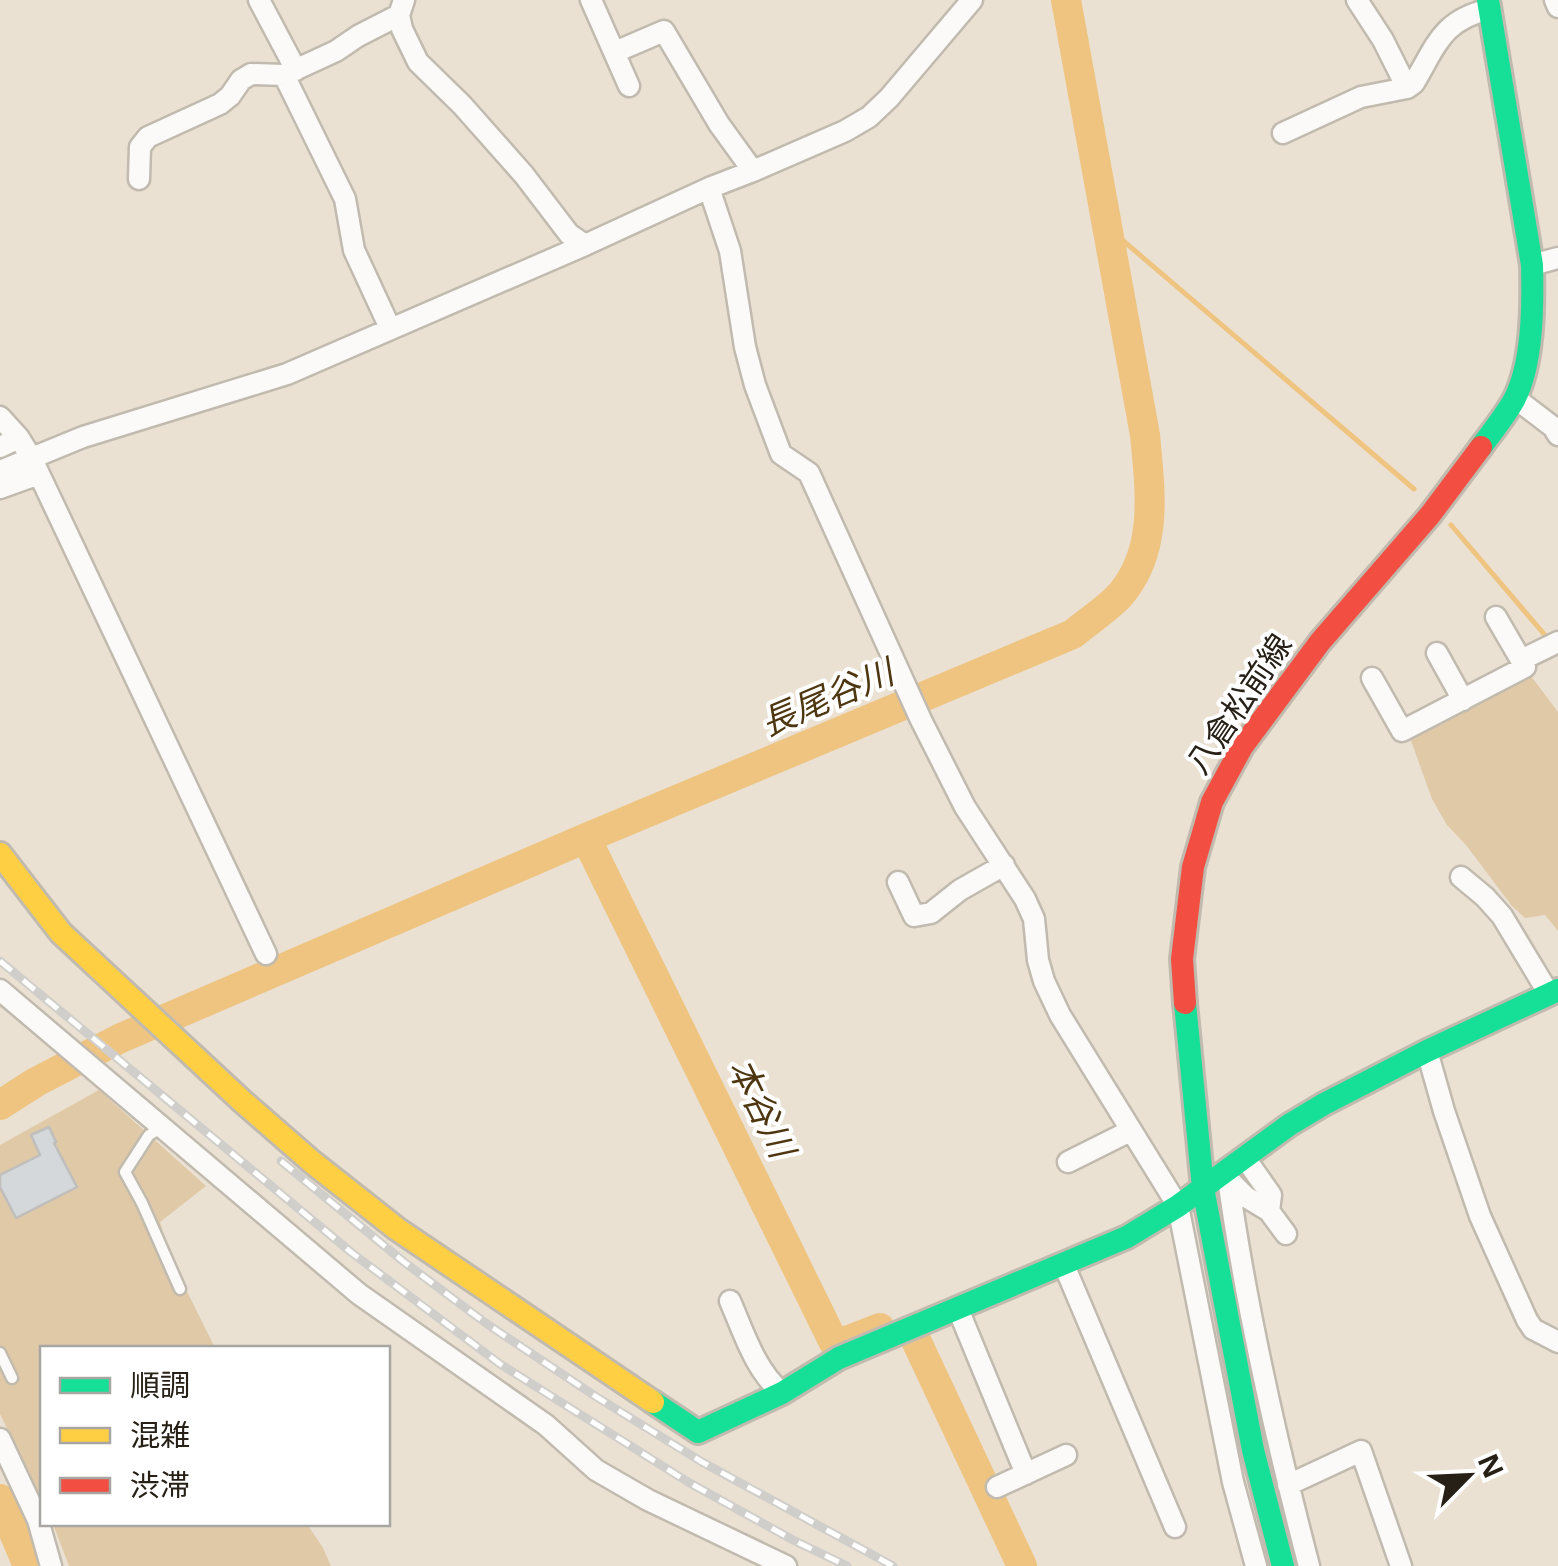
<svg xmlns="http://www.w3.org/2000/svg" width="1558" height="1566" viewBox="0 0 1558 1566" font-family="'Noto Sans','Noto Sans JP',sans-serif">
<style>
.green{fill:#e0c9a7}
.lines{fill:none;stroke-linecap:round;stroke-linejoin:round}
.stream{stroke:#eec480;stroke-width:5}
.river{stroke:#eec480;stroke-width:30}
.building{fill:#d4d8da;stroke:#bfbebc;stroke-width:2.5}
.lane-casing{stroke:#c1baaf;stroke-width:15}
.street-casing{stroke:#c1baaf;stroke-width:25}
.fast-casing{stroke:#c1baaf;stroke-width:28}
.slow-casing{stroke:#c1baaf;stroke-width:28}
.jam-casing{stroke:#c1baaf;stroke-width:28}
.lane{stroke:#fcfaf8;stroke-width:10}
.street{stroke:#fcfaf8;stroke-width:20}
.fast{stroke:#16e098;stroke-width:22}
.slow{stroke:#ffcf43;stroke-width:22}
.jam{stroke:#f24e42;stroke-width:22}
.rail-casing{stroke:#d0ceca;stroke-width:9}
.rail{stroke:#fff;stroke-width:5;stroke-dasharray:15;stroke-linecap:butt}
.labels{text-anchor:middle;stroke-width:8;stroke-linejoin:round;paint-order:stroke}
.street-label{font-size:32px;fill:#262017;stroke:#fff}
.water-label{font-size:35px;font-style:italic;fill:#4e3710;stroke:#fff}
</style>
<rect width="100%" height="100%" fill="#eae1d3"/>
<path class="green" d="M 1528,672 L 1558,712 L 1558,931 L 1545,915 L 1525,918 L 1512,906 L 1466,845 L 1447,825 L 1432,799 L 1409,735 Z
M 99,1090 L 206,1186 L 160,1222 L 171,1259 L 215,1348 L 42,1348 L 42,1500 L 0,1414 L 0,1145 Z
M 53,1524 L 307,1524 L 323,1548 L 331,1566 L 69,1566 Z"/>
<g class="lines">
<path class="stream" d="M 1107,227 L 1414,489
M 1451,525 L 1550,641"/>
<path class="river" d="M 586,838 L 834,1343 L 849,1340 L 880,1328
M 0,1105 L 36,1082 L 121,1038 L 586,838 L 1073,634 C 1088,621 1108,609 1121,594 C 1159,549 1150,489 1145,435 L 1066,0
M 913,1334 L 1022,1566
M 0,1499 L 28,1566"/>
</g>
<path class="building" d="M 49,1127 L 56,1142 L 54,1143 L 77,1187 L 16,1218 L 0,1187 L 0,1175 L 40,1155 L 31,1135 Z"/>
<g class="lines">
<defs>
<path id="lane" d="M 163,1127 L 149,1135 L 125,1172 L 142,1203 L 180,1289
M 0,1353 L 12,1378"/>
<path id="street" d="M 259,0 L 296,70
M 404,0 L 399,15 L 402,29 L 418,62 L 462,105 L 524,175 L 569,234 L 585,245
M 591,0 L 629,86
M 1357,0 L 1383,40 L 1407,88
M 1555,0 L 1558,7
M 615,52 L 664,31 L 719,124 L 753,171
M 284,75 L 345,199 L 354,250 L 390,328
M 1283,133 L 1361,97 L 1407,88 L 1414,83 C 1437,44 1442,20 1490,9
M 139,179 L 140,147 L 148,137 L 220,104 L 230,96 L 241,80 L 251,74 L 284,75 L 336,51 L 358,36 L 399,15
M 709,188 L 730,251 L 745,347 L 755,385 L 781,454 L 809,473 L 921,720 L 965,807 L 1025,899 L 1034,919 L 1038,960 L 1044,981 L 1060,1015 L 1178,1206 L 1233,1482 L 1256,1566
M 1532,265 L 1558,258
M 1515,398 L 1553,427 L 1558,435
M 0,417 L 19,438 L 32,459 L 266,954
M 0,447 L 19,438
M 0,471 L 83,437 L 287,374 L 585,245 L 709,188 L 753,171 L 845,131 L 869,117 L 889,98 L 972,0
M 0,488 L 39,474
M 1496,617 L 1521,660
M 1437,653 L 1463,700
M 1372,678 L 1402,731 L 1525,667 L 1521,660 L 1558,642
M 1461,877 L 1485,897 L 1502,916 L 1549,994
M 898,882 L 914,916 L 931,913 L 960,890 L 1004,865
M 0,990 L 359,1294 L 546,1425 L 596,1470 L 648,1500 L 786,1566
M 1427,1051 L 1444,1111 L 1480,1216 L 1527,1320 L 1533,1329 L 1558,1342
M 1245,1158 L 1271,1195 L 1269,1211 L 1286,1234
M 1068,1162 L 1130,1131
M 1227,1171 C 1245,1305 1275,1436 1309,1566
M 1228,1179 L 1246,1197 L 1269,1211
M 1064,1265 L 1175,1527
M 730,1301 C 744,1333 755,1370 782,1393
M 958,1309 L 1026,1474
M 0,1439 L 38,1520 L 51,1566
M 1288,1485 L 1361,1451 L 1401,1566
M 997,1487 L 1066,1455"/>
<path id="fast" d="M 1481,447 C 1492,432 1505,416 1514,400 C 1533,364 1533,306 1532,265 L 1488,0
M 1185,1003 L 1203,1188 L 1253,1450 L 1283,1566
M 653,1402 L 698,1432 L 782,1393 L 839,1358 L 1127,1237 L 1178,1206 L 1289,1125 L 1324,1104 L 1427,1051 L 1558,990"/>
<path id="slow" d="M 0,854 L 61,933 L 242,1101 L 312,1162 L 397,1229 L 653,1402"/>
<path id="jam" d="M 1185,1003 L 1182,959 L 1193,867 L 1212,802 L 1242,747 L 1320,642 L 1430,515 L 1481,447"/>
</defs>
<use href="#lane" class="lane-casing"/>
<use href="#street" class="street-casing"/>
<use href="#fast" class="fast-casing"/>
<use href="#slow" class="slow-casing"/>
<use href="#jam" class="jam-casing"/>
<use href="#lane" class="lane"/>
<use href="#street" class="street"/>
<use href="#fast" class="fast"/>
<use href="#slow" class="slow"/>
<use href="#jam" class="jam"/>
<defs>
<path id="rail" d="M 0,961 L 352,1253 L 500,1364 L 688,1482 L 793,1540 L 847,1566
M 281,1161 L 404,1262 L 487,1324 L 595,1396 L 702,1462 L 893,1566"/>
</defs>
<use href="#rail" class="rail-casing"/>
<use href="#rail" class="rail"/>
</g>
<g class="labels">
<g class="street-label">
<text transform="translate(1239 704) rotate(-56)" y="11">八倉松前線</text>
</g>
<g class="water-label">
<text transform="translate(827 698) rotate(-23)" y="12">長尾谷川</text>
<text transform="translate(761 1108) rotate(64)" y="12">本谷川</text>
</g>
</g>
<rect x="40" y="1346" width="350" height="180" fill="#ffffff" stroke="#a8a6a2" stroke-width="2.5"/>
<rect x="60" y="1378" width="50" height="15" fill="#16e098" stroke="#a8a6a2" stroke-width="2.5"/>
<text x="130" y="1396" font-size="30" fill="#262017">順調</text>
<rect x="60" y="1428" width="50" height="15" fill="#ffcf43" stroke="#a8a6a2" stroke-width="2.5"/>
<text x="130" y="1446" font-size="30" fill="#262017">混雑</text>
<rect x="60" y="1478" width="50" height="15" fill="#f24e42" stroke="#a8a6a2" stroke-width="2.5"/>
<text x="130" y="1496" font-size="30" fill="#262017">渋滞</text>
<g transform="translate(1468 1476) rotate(66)" stroke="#ffffff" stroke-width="8" paint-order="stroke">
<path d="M0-8L18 38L0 25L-18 38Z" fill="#262017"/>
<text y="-15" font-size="28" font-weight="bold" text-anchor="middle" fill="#262017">N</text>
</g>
</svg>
